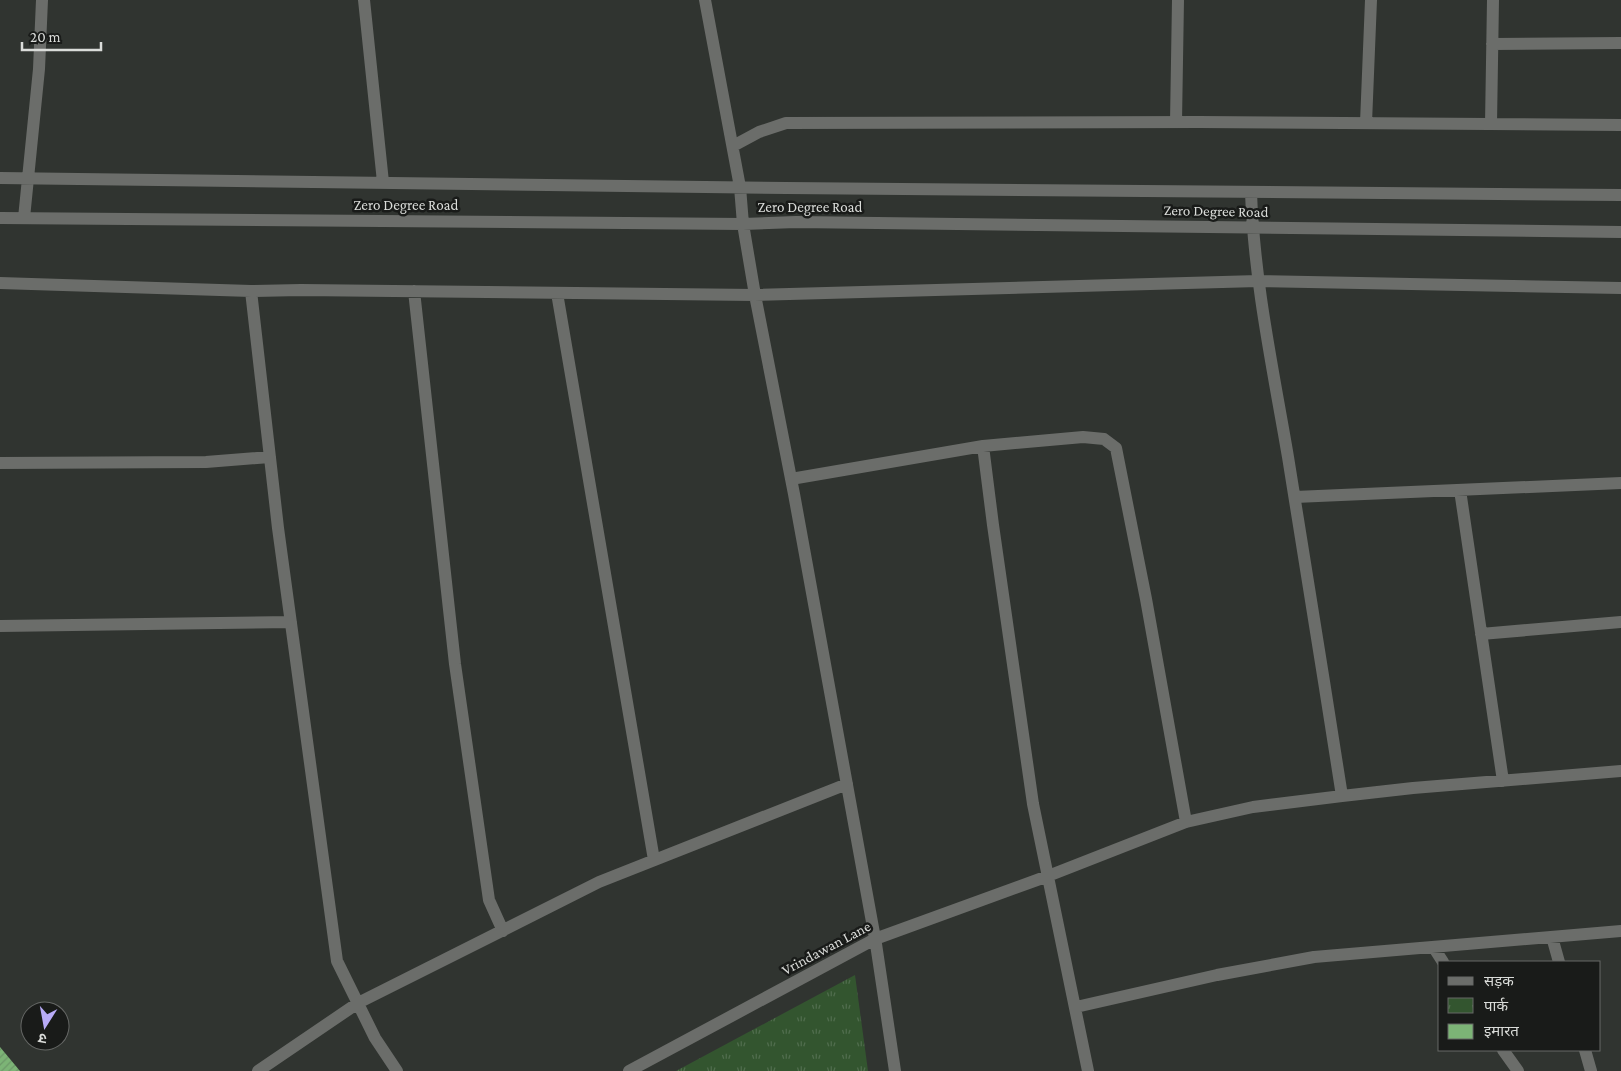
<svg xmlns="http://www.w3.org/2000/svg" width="1621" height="1071" viewBox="0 0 1621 1071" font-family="'Crimson Pro','Noto Sans Devanagari',serif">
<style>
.park{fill:url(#park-tufts)}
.building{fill:url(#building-hatch)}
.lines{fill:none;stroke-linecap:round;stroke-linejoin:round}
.minor{stroke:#6b6d6a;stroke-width:12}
.labels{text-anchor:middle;stroke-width:5;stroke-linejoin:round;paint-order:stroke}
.street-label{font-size:15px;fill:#dadcd9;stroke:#191b19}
</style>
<defs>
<pattern id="park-tufts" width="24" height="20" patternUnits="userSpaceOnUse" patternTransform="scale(1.25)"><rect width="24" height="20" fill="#33552f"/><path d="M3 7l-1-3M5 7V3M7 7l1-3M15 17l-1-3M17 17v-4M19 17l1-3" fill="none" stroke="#506d4d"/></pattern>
<pattern id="building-hatch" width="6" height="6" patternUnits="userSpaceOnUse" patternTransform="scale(1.25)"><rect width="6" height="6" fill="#7cb476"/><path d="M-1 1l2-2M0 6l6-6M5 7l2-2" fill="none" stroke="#6d9869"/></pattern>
</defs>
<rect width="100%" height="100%" fill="#303430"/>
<path class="park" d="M 855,975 L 868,1071 L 676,1071 Z"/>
<path class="building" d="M 0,1047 L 20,1071 L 0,1071 Z"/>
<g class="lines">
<path class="minor" d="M 364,0 L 383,182
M 705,0 L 740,187 L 743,224 L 755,295 L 794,494 L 876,944 L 895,1071
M 1492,44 L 1621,43
M 1176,122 L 1178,0
M 1366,123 L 1371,0
M 1491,124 L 1493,0
M 733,146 L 759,132 L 786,123 L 1199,122 L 1621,125
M 0,178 L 787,188 L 1621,195
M 1251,192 C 1254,281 1273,369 1288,457 C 1307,570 1324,683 1342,796
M 0,218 L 743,224 L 796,222 L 1621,232
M 24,218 L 39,69 L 42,0
M 0,283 L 251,291 L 301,290 L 755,295 L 1258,281 L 1621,288
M 251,291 L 278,528 L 337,961 L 375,1038 L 397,1071
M 414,291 L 455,664 L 489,900 L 503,931
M 557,293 L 654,860
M 983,446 L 993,525 L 1033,804 L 1088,1071
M 0,463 L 206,462 L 270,457
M 791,479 L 983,446 L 1083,437 L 1104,439 L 1116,448 L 1146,599 L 1186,822
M 1460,490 L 1503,781
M 1295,497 L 1621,483
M 0,626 L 291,622
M 1481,634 L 1621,622
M 1552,937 L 1559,962
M 1434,948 L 1443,962
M 1076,1007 L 1217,975 L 1314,957 L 1621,931
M 1503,1050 L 1518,1071
M 1585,1050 L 1591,1071
M 258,1071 L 358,1003 L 599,882 L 847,784
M 629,1071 L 875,939 L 1048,876 L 1186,822 L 1253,807 L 1342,796 L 1413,788 L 1621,771"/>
</g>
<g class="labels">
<g class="street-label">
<text x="406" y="210">Zero Degree Road</text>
<text x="810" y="212">Zero Degree Road</text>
<text transform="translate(1216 211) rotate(1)" y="5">Zero Degree Road</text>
<text transform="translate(826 948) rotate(-28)" y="5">Vrindawan Lane</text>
</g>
</g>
<rect x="1438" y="961" width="162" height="90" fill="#191b19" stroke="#666866"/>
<rect x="1448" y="977" width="25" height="8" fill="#6b6d6a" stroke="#666866"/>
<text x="1484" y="986" font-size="15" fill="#dadcd9">सड़क</text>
<rect x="1448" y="998" width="25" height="15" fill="url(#park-tufts)" stroke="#666866"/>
<text x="1484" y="1011" font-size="15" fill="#dadcd9">पार्क</text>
<rect x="1448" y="1024" width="25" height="15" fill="#7cb476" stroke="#666866"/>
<text x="1484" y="1036" font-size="15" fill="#dadcd9">इमारत</text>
<g transform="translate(45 1026) rotate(191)"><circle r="24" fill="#191b19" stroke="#666866"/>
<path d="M0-4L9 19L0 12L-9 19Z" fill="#b8abf7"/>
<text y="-8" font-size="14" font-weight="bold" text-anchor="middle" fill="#dadcd9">उ</text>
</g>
<path d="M22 42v8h79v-8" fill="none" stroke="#dadcd9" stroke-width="2.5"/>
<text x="30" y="42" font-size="15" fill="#dadcd9" stroke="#191b19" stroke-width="4" paint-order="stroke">20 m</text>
</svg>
